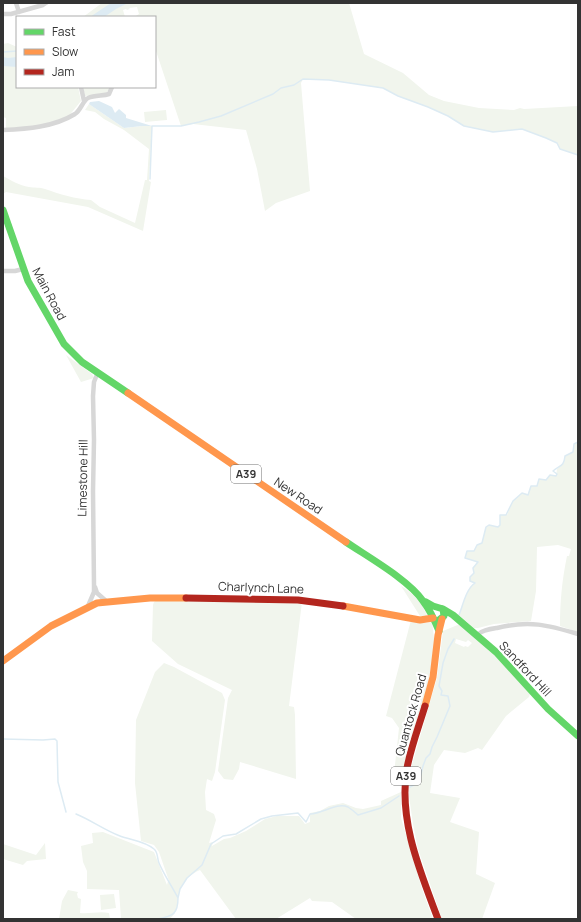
<svg xmlns="http://www.w3.org/2000/svg" width="581" height="922" viewBox="0 0 581 922" font-family="Manrope,sans-serif">
<style>
.green{fill:#f1f5ed;fill-rule:evenodd}
.water{fill:#ddebf3}
.lines{fill:none;stroke-linecap:round;stroke-linejoin:round}
.stream{stroke:#ddebf3;stroke-width:1.5}
.street{stroke:#d7d7d7;stroke-width:4.5}
.fast{stroke:#63d668;stroke-width:7}
.slow{stroke:#ff974d;stroke-width:7}
.jam{stroke:#b3261e;stroke-width:7}
.labels{text-anchor:middle;stroke-width:4;stroke-linejoin:round;paint-order:stroke}
.shield{fill:#fff;stroke:#707070;stroke-width:1}
.shield-label{font-size:11px;font-weight:bold;fill:#333}
.street-label{font-size:12px;fill:#333;stroke:#fff}
</style>
<rect width="100%" height="100%" fill="#fff"/>
<path class="green" d="M 102,3 L 349,3 L 364,54 L 403,73 L 429,95 L 444,101 L 479,108 L 514,110 L 520,108 L 524,109 L 578,106 L 578,155 L 560,149 L 557,143 L 546,138 L 522,129 L 493,132 L 464,126 L 448,116 L 428,107 L 398,96 L 383,88 L 329,80 L 303,79 L 301,83 L 310,191 L 276,203 L 265,211 L 257,169 L 246,130 L 193,124 L 181,126 L 155,48 L 155,17 L 134,17 L 139,14 L 137,7 L 129,8 L 130,9 L 127,10 L 126,9 L 123,10 L 125,17 L 83,17 Z
M 8,43 L 17,47 L 17,87 L 78,87 L 81,101 L 68,117 L 57,123 L 6,130 L 6,118 L 3,117 L 3,44 Z
M 83,87 L 110,87 C 107,97 94,95 85,96 Z
M 89,104 L 124,128 L 142,126 L 152,126 L 149,181 L 151,182 L 143,231 L 88,207 L 6,192 L 3,194 L 3,176 C 12,181 19,185 29,187 C 34,188 40,187 45,189 C 59,194 76,199 91,200 L 100,207 L 135,223 L 145,180 L 147,180 L 149,149 L 124,130 L 104,119 L 95,112 L 85,110 Z
M 166,110 L 167,120 L 145,122 L 144,112 Z
M 66,355 L 92,374 L 94,378 L 81,382 Z
M 578,442 L 578,632 L 560,626 C 560,602 562,580 567,556 L 569,556 L 571,549 L 558,545 L 537,547 L 536,591 L 531,621 L 494,624 L 478,628 L 474,628 L 459,615 C 463,605 466,589 475,583 L 470,581 L 470,577 L 474,573 L 473,568 L 477,562 L 465,558 L 467,551 L 474,551 L 477,545 L 482,543 L 486,527 L 489,525 L 498,527 L 500,525 L 500,515 L 507,515 L 513,501 L 522,493 L 528,494 L 531,486 L 537,486 L 539,479 L 546,480 L 550,475 L 556,476 L 557,469 L 564,463 L 565,456 L 573,452 L 574,444 Z
M 401,586 C 414,594 422,603 428,617 L 420,616 Z
M 157,600 L 302,602 L 289,706 L 294,707 L 295,715 L 296,779 L 240,762 L 239,769 L 233,780 L 224,779 L 218,771 L 228,698 L 232,690 L 178,664 L 152,641 L 153,605 L 154,602 Z
M 411,620 L 426,623 L 432,622 L 435,646 L 426,693 L 408,748 L 403,773 L 403,781 L 398,784 L 394,774 L 399,728 L 392,718 L 386,716 Z
M 460,624 L 482,642 L 489,651 L 496,656 L 524,686 L 530,694 L 529,697 L 506,716 L 482,750 L 478,748 L 465,753 L 444,750 L 434,765 L 430,793 L 460,798 L 450,822 L 479,832 L 476,874 L 495,883 L 482,919 L 442,919 L 418,849 L 413,824 L 409,796 L 409,775 L 437,678 L 443,631 ZM 456,639 L 466,642 L 468,640 L 472,643 L 468,647 L 465,646 L 464,647 L 455,643 Z
M 164,663 L 174,667 L 222,693 L 225,700 L 215,772 L 212,781 L 207,779 L 205,792 L 206,810 L 214,814 L 216,820 L 209,843 L 213,842 L 212,846 L 224,839 L 230,838 L 246,831 L 265,819 L 277,816 L 299,816 L 305,824 L 310,822 L 310,813 L 320,811 L 329,806 L 343,803 L 356,808 L 363,809 L 381,805 L 381,801 L 401,792 L 401,818 L 422,889 L 433,919 L 356,919 L 332,902 L 312,901 L 310,898 L 276,919 L 236,919 L 200,870 C 191,874 183,880 180,890 C 176,900 180,912 169,919 L 121,919 L 119,890 L 87,889 L 87,871 L 83,862 L 81,846 L 93,843 L 92,833 L 103,832 L 154,852 L 167,885 L 168,881 L 169,881 L 159,852 L 154,845 L 141,841 L 135,783 L 136,720 L 155,672 Z
M 45,843 L 46,859 L 27,861 L 23,865 L 3,859 L 3,844 L 36,855 Z
M 68,890 L 78,892 L 77,894 L 78,898 L 81,899 L 80,913 C 90,914 99,911 109,913 L 110,919 L 59,919 L 62,901 Z
M 114,894 L 116,908 L 101,910 L 100,895 Z"/>
<path class="water" d="M 111,3 L 128,3 L 116,9 L 104,17 L 90,17 Z
M 3,57 L 8,58 L 17,57 L 17,67 L 3,66 Z
M 99,101 L 112,107 L 115,113 L 119,109 L 126,115 L 126,118 L 152,126 L 142,126 L 124,128 L 89,104 L 90,102 Z"/>
<g class="lines">
<path class="stream" d="M 3,52 L 17,51
M 150,179 L 152,126 L 181,126 L 199,122 L 221,116 L 273,94 L 281,88 L 294,85 L 303,79 L 329,80 L 383,88 L 398,96 L 428,107 L 448,116 L 464,126 L 493,132 L 522,129 L 546,138 L 557,143 L 560,149 L 578,155
M 459,615 C 463,605 466,589 475,583 L 470,581 L 470,577 L 474,573 L 473,568 L 478,562 L 465,558 L 467,551 L 474,551 L 477,545 L 482,543 L 486,527 L 489,525 L 498,527 L 500,525 L 500,515 L 506,515 L 513,501 L 522,493 L 528,495 L 531,486 L 537,486 L 539,479 L 546,480 L 550,475 L 556,476 L 557,474 L 553,471 C 560,465 564,467 565,456 L 573,452 L 574,444 L 578,442
M 3,739 L 43,740 L 55,739 L 57,741 L 58,782 L 66,812
M 410,787 L 419,782 L 423,766 L 426,758 L 430,754 L 432,747 L 437,737 L 450,706 L 448,696 L 441,695 L 442,691 L 439,686 L 443,663 L 448,649 L 454,639
M 76,814 C 91,820 104,830 120,836 C 131,840 145,841 154,849 C 158,852 157,858 159,863 C 164,875 172,886 178,898 L 180,889 L 187,878 L 202,865 L 211,844 L 223,836 L 236,834 L 261,819 L 272,816 L 298,813 L 306,822 L 310,814 C 323,814 336,802 348,807 C 351,809 355,812 358,815 L 381,808 L 399,796
M 158,919 C 173,916 178,914 178,898"/>
<path class="street" d="M 16,3 L 19,12
M 3,14 L 11,14 L 43,5 L 46,3
M 81,87 L 84,101
M 3,130 C 27,129 54,127 75,114 C 81,110 82,102 88,98 C 95,95 103,96 109,94 L 112,87
M 3,271 L 15,271 L 23,269
M 95,587 L 97,593 L 105,600
M 88,606 L 94,592 L 94,585 L 93,491 L 94,440 L 93,396 L 94,382 L 98,372
M 477,635 C 482,630 490,629 497,628 C 529,620 548,625 578,634"/>
<path class="fast" d="M 3,210 L 28,281 L 64,344 L 82,362 L 128,393
M 346,542 C 368,557 409,580 423,601 C 430,610 435,621 439,631
M 426,602 L 433,606 L 443,609 L 444,616 L 439,620
M 443,609 L 453,615 L 496,652 L 548,709 L 578,736"/>
<path class="slow" d="M 128,393 L 346,542
M 343,606 L 420,620 L 433,618
M 3,661 L 51,626 L 97,603 L 150,598 L 186,598
M 425,706 L 433,677 L 438,635 L 442,619"/>
<path class="jam" d="M 186,598 L 298,600 L 343,606
M 425,706 C 419,726 411,747 407,768 C 398,820 420,871 438,919"/>
</g>
<g class="labels">
<g class="shield">
<rect x="231" y="465" width="30" height="18" rx="3"/>
<rect x="391" y="767" width="30" height="18" rx="3"/>
</g>
<g class="shield-label">
<text x="246" y="478">A39</text>
<text x="406" y="780">A39</text>
</g>
<g class="street-label">
<text transform="translate(49 294) rotate(62)" y="4">Main Road</text>
<text transform="translate(83 478) rotate(-89)" y="4">Limestone Hill</text>
<text transform="translate(298 496) rotate(34)" y="4">New Road</text>
<text transform="translate(261 588) rotate(2)" y="4">Charlynch Lane</text>
<text transform="translate(525 669) rotate(47)" y="4">Sandford Hill</text>
<text transform="translate(411 715) rotate(-74)" y="4">Quantock Road</text>
</g>
</g>
<rect width="581" height="922" fill="none" stroke="#333333" stroke-width="8"/>
<rect x="16" y="16" width="140" height="72" fill="#ffffff" stroke="#adadad"/>
<rect x="24" y="29" width="20" height="6" fill="#63d668" stroke="#adadad"/>
<text x="52" y="36" font-size="12" fill="#333333">Fast</text>
<rect x="24" y="49" width="20" height="6" fill="#ff974d" stroke="#adadad"/>
<text x="52" y="56" font-size="12" fill="#333333">Slow</text>
<rect x="24" y="69" width="20" height="6" fill="#b3261e" stroke="#adadad"/>
<text x="52" y="76" font-size="12" fill="#333333">Jam</text>
</svg>
